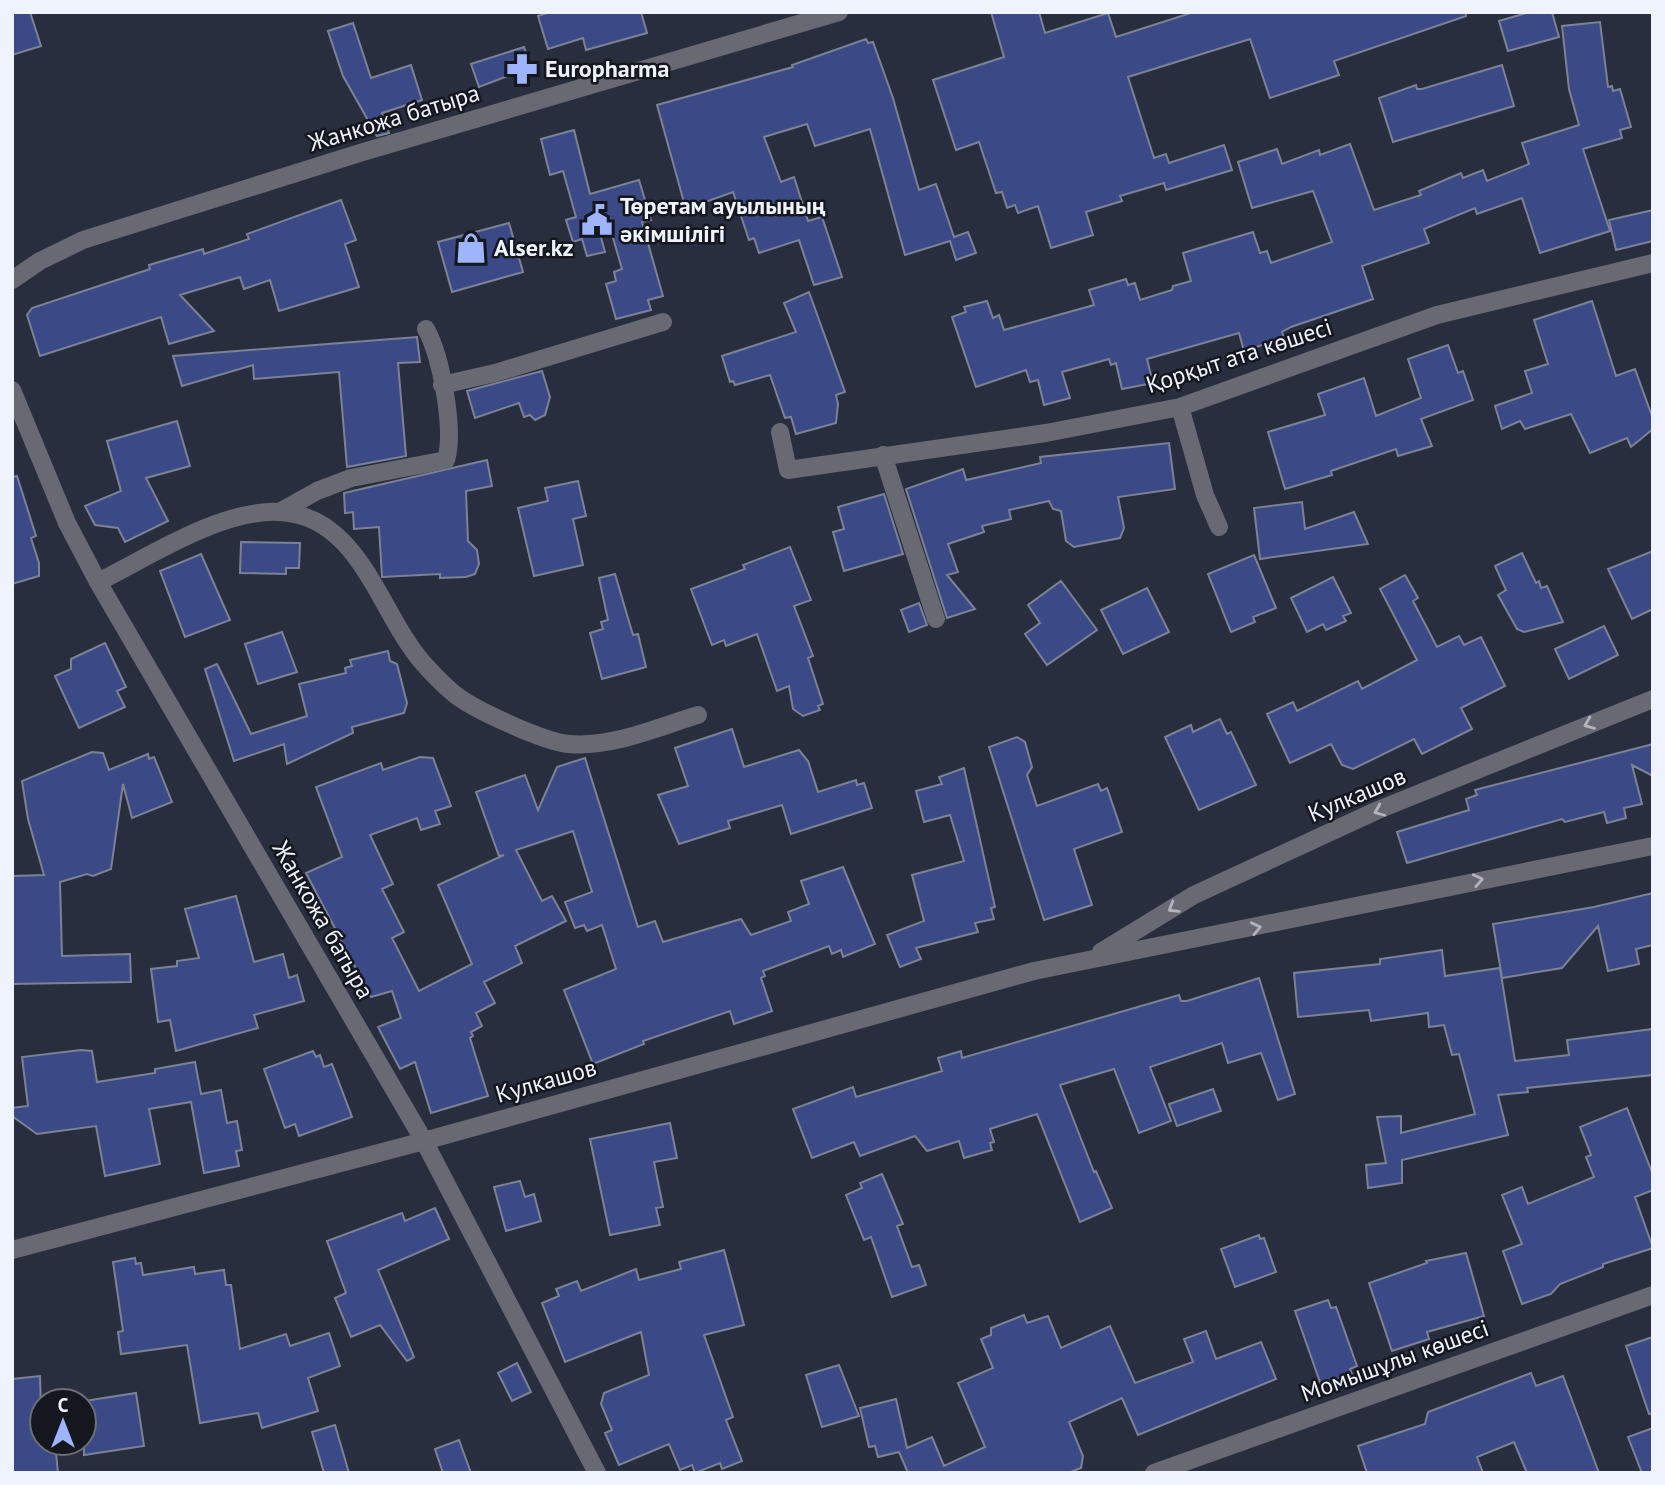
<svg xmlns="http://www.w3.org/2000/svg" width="1665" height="1485" viewBox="0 0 1665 1485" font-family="'PT Sans',sans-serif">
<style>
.building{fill:#3b4a86;stroke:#7c8296;stroke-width:2}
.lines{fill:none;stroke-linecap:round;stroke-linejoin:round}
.minor{stroke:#676a73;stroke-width:18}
.oneway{stroke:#b2b5bf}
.labels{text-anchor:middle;stroke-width:5;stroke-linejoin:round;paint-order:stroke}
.poi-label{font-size:24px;font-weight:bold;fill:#eff3fe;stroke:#14171e;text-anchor:start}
.street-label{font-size:24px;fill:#eff3fe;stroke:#14171e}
</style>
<rect width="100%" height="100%" fill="#292e3e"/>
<path class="building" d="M 12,12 L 30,12 L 41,46 L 12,55 Z
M 550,12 L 641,12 L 647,33 L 586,50 L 583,38 L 548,49 L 538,16 Z
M 991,12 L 1039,12 L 1045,33 L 1108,13 L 1116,37 L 1194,12 L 1466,12 L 1466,16 L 1334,61 L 1339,75 L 1270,98 L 1250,39 L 1128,77 L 1154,158 L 1166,154 L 1169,163 L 1224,145 L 1232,170 L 1166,190 L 1164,183 L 1120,196 L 1122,201 L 1086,212 L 1093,235 L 1051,248 L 1038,206 L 1018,213 L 1015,205 L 1007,208 L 1002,192 L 996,193 L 979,142 L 956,150 L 933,80 L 1004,57 Z
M 1530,12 L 1552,12 L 1559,37 L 1508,51 L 1499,21 Z
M 1600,22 L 1608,87 L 1612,86 L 1613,91 L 1620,89 L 1631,127 L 1620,130 L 1622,138 L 1583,149 L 1610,231 L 1540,253 L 1522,198 L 1477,214 L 1475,208 L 1424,229 L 1429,243 L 1362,266 L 1373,299 L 1291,327 L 1282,332 L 1284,338 L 1244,351 L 1239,333 L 1147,359 L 1153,383 L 1122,389 L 1116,363 L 1111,365 L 1109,359 L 1062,372 L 1070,398 L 1044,405 L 1038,380 L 1030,382 L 1026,370 L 976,387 L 952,317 L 966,312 L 964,307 L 987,301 L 993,318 L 999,315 L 1004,330 L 1094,305 L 1089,290 L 1126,279 L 1128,285 L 1135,283 L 1140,300 L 1172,290 L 1173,286 L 1191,281 L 1183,253 L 1253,232 L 1260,253 L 1267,251 L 1271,263 L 1332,242 L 1313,191 L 1252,208 L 1238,162 L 1277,149 L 1282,164 L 1319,150 L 1320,155 L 1350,144 L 1374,210 L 1421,195 L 1419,191 L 1461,173 L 1463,178 L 1483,170 L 1487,181 L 1529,164 L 1522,143 L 1579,125 L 1569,89 L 1562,26 Z
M 353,23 L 371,78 L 411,65 L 422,100 L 382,113 L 389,133 L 377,136 L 343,76 L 328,31 Z
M 866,39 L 868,43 L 873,42 L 893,98 L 919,190 L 936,184 L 954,237 L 968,232 L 976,253 L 956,260 L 950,241 L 905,255 L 870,129 L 815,146 L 807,124 L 764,137 L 781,182 L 794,177 L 808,221 L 822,217 L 842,277 L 814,285 L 799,240 L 759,253 L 754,238 L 749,240 L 733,192 L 697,205 L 696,202 L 685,206 L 657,105 L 793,67 L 792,65 Z
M 524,47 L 531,67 L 479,87 L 471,64 Z
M 1502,65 L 1514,106 L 1393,142 L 1379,98 L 1416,85 L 1417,89 L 1422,89 Z
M 574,130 L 590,194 L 639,180 L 651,220 L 642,222 L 663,296 L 648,300 L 651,310 L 616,319 L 606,284 L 616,281 L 614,272 L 622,269 L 611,231 L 600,234 L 605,252 L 587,256 L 582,239 L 573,242 L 566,220 L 576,217 L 563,171 L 550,175 L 541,139 Z
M 341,200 L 356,240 L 345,244 L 359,287 L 279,311 L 270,280 L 244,289 L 240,277 L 180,295 L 214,331 L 169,344 L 161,317 L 40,356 L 27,315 L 32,308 L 150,269 L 149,265 L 203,249 L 204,254 L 249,239 L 247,234 Z
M 1653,210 L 1653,241 L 1616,250 L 1609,220 Z
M 509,223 L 523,272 L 452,292 L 438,242 Z
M 809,292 L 845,392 L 836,395 L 838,404 L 836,423 L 796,434 L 791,417 L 785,418 L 770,375 L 735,385 L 733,381 L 730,382 L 722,356 L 796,332 L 784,303 Z
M 1592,301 L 1616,376 L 1635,369 L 1653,419 L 1653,429 L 1631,447 L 1627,438 L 1590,453 L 1571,414 L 1525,429 L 1520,421 L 1502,429 L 1495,406 L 1532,393 L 1525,371 L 1548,364 L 1534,320 Z
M 417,337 L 420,362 L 398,363 L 406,456 L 347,467 L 339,372 L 254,379 L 253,365 L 182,386 L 173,356 Z
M 1448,345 L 1458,373 L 1463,371 L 1473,400 L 1421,419 L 1432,446 L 1398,456 L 1396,449 L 1331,471 L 1332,475 L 1285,489 L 1268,432 L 1325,415 L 1318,394 L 1364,378 L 1376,416 L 1421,398 L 1408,359 Z
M 542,371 L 550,397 L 545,415 L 535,420 L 530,415 L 524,417 L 519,403 L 475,418 L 467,391 Z
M 177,421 L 190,466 L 146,478 L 168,521 L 125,542 L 118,528 L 95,525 L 85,506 L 121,491 L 107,441 Z
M 1169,443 L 1175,489 L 1118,497 L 1124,528 L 1120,538 L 1074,547 L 1066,541 L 1061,511 L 1053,509 L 1049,501 L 1009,510 L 1011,519 L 982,526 L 984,532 L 948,544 L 958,572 L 947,575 L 975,609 L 947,618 L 906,489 L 963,469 L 966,480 L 1041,463 L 1040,457 Z
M 487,460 L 492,486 L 466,491 L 468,541 L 477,550 L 479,564 L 475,574 L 466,577 L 440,578 L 440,574 L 382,577 L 379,527 L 354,529 L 353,512 L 345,513 L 344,493 Z
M 17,476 L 36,536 L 31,538 L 39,563 L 39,576 L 12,584 L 12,477 Z
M 578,481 L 586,516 L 573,519 L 583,565 L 534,576 L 518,508 L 548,501 L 545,488 Z
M 884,494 L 903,554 L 844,571 L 833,532 L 844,529 L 838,507 Z
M 1302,502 L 1305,529 L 1354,512 L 1368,544 L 1260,559 L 1254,508 Z
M 241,542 L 300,543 L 299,568 L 286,568 L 286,574 L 240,573 Z
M 790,547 L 811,600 L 794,606 L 813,656 L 808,658 L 823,704 L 818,706 L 820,710 L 803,716 L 793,709 L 789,686 L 777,691 L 757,634 L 726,646 L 724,640 L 712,645 L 691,589 L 745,569 L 743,565 Z
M 1653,551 L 1653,609 L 1632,619 L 1608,569 Z
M 1522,553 L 1536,583 L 1539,581 L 1541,588 L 1547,586 L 1563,622 L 1524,632 L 1517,629 L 1498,595 L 1506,590 L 1495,566 Z
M 201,554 L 230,620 L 185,637 L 160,571 Z
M 1254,555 L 1276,608 L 1253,617 L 1255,622 L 1231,632 L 1208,574 Z
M 615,574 L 633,635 L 638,634 L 646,667 L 602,679 L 590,633 L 603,629 L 601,622 L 608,620 L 599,578 Z
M 1405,575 L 1418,598 L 1413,601 L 1437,647 L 1459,636 L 1464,645 L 1481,637 L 1505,686 L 1461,708 L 1472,729 L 1422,754 L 1414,739 L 1353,769 L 1342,765 L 1331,744 L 1290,763 L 1267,714 L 1293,702 L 1297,711 L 1358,681 L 1362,689 L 1417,660 L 1380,589 Z
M 1333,577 L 1351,613 L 1343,616 L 1346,621 L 1326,630 L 1323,624 L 1307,632 L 1291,598 Z
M 1061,581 L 1097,630 L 1047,665 L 1025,634 L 1040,623 L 1028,605 Z
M 1147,588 L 1169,632 L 1123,654 L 1101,610 Z
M 919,603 L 927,625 L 909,632 L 901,610 Z
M 1604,626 L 1618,655 L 1569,679 L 1555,649 Z
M 282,632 L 297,672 L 258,684 L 245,644 Z
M 105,643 L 126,687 L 117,691 L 125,707 L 79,728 L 55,676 L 71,669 L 71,659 Z
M 388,651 L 390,661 L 397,664 L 407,703 L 404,713 L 352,727 L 353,733 L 287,764 L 284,744 L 234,761 L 205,669 L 217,664 L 251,734 L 307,716 L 299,684 L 346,673 L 345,668 L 352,666 L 350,660 Z
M 1220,719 L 1227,734 L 1231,732 L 1256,785 L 1199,810 L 1165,737 L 1191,725 L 1193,732 Z
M 732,729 L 744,767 L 799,750 L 808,761 L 818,792 L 856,780 L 857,785 L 864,783 L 872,808 L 791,834 L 782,805 L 728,821 L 730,828 L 679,844 L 658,795 L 688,786 L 675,748 Z
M 1017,737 L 1025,742 L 1032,767 L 1027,775 L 1037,806 L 1098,784 L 1101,791 L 1107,788 L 1122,832 L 1074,849 L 1092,905 L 1044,920 L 989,747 Z
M 1653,744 L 1653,776 L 1632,765 L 1642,804 L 1624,808 L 1626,818 L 1607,823 L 1604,812 L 1565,822 L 1562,819 L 1407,863 L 1397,832 L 1469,810 L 1466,799 L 1477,795 L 1475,790 Z
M 92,752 L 103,753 L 109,770 L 148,754 L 149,759 L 154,757 L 172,802 L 132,818 L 123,784 L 111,869 L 93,876 L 87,874 L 60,882 L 62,956 L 130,954 L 131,982 L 12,984 L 12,876 L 44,875 L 28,819 L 22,781 Z
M 420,757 L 433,758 L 451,806 L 435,811 L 440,824 L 421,830 L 417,818 L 370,835 L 393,884 L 382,889 L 404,932 L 392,938 L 419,991 L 472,964 L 438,885 L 504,855 L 499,856 L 476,792 L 525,775 L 538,810 L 557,767 L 585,758 L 638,927 L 655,921 L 663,942 L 741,919 L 751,935 L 791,921 L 788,912 L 809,904 L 801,881 L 843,867 L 875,944 L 843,957 L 841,950 L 832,954 L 829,946 L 763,971 L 765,976 L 761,978 L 772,1011 L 734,1024 L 730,1011 L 643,1041 L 644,1044 L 593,1064 L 564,990 L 616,969 L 602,925 L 587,931 L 584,925 L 575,928 L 565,902 L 592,892 L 573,831 L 516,850 L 542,901 L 552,896 L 566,921 L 515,946 L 522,963 L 484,982 L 495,1003 L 476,1013 L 482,1026 L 471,1032 L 473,1036 L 470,1038 L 488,1096 L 431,1113 L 415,1062 L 400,1069 L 378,1027 L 401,1018 L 392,991 L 371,997 L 306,873 L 342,857 L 316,787 L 381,763 L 383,770 Z
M 964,768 L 995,907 L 991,908 L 994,919 L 975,923 L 978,932 L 916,948 L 921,959 L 900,967 L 887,935 L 924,921 L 912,875 L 964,861 L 950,815 L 924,822 L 916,791 L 942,784 L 939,777 Z
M 1653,893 L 1653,945 L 1636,949 L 1639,964 L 1608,971 L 1598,926 L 1562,968 L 1502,978 L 1493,924 L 1594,907 Z
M 236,896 L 254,962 L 283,954 L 289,978 L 297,975 L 304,1001 L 254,1015 L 258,1028 L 176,1051 L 170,1020 L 158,1022 L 151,969 L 177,966 L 177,961 L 199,958 L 185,909 Z
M 1442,950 L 1445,976 L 1500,968 L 1515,1061 L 1569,1055 L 1567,1040 L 1653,1029 L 1653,1075 L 1527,1088 L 1528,1092 L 1498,1095 L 1508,1135 L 1402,1160 L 1402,1183 L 1368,1188 L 1366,1165 L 1386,1163 L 1377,1117 L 1401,1116 L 1401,1133 L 1475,1114 L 1459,1054 L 1452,1055 L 1444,1025 L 1429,1027 L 1428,1013 L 1371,1021 L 1369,1010 L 1298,1017 L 1294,973 L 1380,964 L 1380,959 Z
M 1259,978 L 1295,1094 L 1278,1100 L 1261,1053 L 1228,1063 L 1222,1043 L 1150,1067 L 1171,1121 L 1139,1133 L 1114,1069 L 1060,1085 L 1094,1172 L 1096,1171 L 1112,1208 L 1080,1222 L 1037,1114 L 990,1129 L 994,1142 L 990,1143 L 992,1150 L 964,1158 L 959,1141 L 927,1151 L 915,1136 L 860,1156 L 854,1142 L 812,1158 L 793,1109 L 853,1087 L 856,1097 L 942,1071 L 938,1058 L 961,1051 L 962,1058 L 1179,995 L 1181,1001 L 1187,1001 Z
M 81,1050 L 92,1051 L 97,1082 L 155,1073 L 155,1069 L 195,1062 L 201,1094 L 221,1090 L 227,1123 L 237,1121 L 242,1150 L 236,1151 L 239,1166 L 204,1173 L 191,1102 L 149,1109 L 160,1164 L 105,1176 L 96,1126 L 37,1134 L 12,1116 L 12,1108 L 28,1106 L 22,1057 Z
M 313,1051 L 316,1057 L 320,1055 L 324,1067 L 332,1064 L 352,1117 L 299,1136 L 295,1124 L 285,1128 L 264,1069 Z
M 1213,1089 L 1221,1111 L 1177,1126 L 1169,1104 Z
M 1627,1108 L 1653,1175 L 1653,1190 L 1635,1197 L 1653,1248 L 1603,1264 L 1603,1267 L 1560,1284 L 1551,1294 L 1522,1304 L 1503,1251 L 1522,1244 L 1502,1195 L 1522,1187 L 1528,1204 L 1594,1177 L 1586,1157 L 1591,1155 L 1580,1127 Z
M 670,1123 L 677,1158 L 654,1162 L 663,1207 L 656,1208 L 660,1225 L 610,1235 L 590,1139 Z
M 882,1174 L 903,1224 L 897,1226 L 912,1267 L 919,1265 L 926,1285 L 892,1297 L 871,1237 L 864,1240 L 846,1195 L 862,1188 L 860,1183 Z
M 520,1181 L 525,1197 L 534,1194 L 541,1221 L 506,1231 L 494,1187 Z
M 435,1208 L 449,1239 L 378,1270 L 414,1357 L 407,1361 L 380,1325 L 351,1337 L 335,1298 L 346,1293 L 327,1241 L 402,1213 L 405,1221 Z
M 1259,1235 L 1260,1239 L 1264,1238 L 1276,1272 L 1235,1287 L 1221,1249 Z
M 724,1250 L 744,1325 L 704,1335 L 733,1417 L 726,1420 L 742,1461 L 722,1469 L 720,1463 L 695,1473 L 692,1465 L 680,1470 L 669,1444 L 619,1465 L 605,1433 L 612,1430 L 601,1404 L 604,1393 L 649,1375 L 641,1332 L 565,1362 L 542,1303 L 559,1296 L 556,1289 L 577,1281 L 581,1291 L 636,1269 L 639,1280 L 681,1269 L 679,1262 Z
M 1466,1253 L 1484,1316 L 1427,1332 L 1429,1339 L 1392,1351 L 1369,1283 L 1427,1263 L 1426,1261 Z
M 135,1258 L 136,1264 L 141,1263 L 143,1275 L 194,1267 L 195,1274 L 224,1270 L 226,1285 L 231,1285 L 240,1349 L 286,1334 L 290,1346 L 329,1333 L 340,1366 L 308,1378 L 318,1411 L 262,1428 L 258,1413 L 200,1423 L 187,1345 L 121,1354 L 118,1332 L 123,1331 L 113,1262 Z
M 1328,1300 L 1331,1308 L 1336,1307 L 1357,1366 L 1350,1369 L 1352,1374 L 1321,1385 L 1295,1311 Z
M 1024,1315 L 1027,1323 L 1048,1316 L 1061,1348 L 1110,1326 L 1135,1383 L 1193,1362 L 1184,1339 L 1206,1331 L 1216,1359 L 1261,1342 L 1276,1379 L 1138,1435 L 1122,1398 L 1069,1422 L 1083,1456 L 1081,1468 L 1068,1473 L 908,1473 L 899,1452 L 878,1457 L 875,1446 L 869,1447 L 860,1408 L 896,1399 L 907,1448 L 932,1437 L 944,1466 L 985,1447 L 958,1383 L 993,1368 L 981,1339 L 991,1335 L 991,1328 Z
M 1653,1337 L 1653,1413 L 1649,1414 L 1626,1346 Z
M 517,1363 L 531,1392 L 512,1401 L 498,1373 Z
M 839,1365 L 859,1416 L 822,1427 L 806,1375 Z
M 1531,1373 L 1536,1386 L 1563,1376 L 1599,1473 L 1527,1473 L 1514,1442 L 1477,1457 L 1483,1473 L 1367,1473 L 1358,1446 L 1425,1424 L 1428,1412 Z
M 40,1376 L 42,1443 L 55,1443 L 58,1473 L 12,1473 L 12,1379 Z
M 136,1393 L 144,1446 L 84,1455 L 84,1401 Z
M 335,1425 L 349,1473 L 324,1473 L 312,1432 Z
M 1653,1428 L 1653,1473 L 1642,1473 L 1628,1437 Z
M 459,1440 L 471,1473 L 443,1473 L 435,1449 Z"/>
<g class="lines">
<path class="minor" d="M 12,280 L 40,261 L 83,240 L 363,152 L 839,12
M 442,385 L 495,373 L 663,322
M 12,390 L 67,523 L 98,582 L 424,1141 L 597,1473
M 1180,407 L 1205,495 L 1219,527
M 780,432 L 788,470 L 1046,433 L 1180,407 L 1437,315 L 1653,263
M 883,455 L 936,619
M 281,511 L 317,491 L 351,478 L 446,460 C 455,430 441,356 426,329
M 98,582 C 149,557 221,509 279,512 C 360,515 379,613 423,663 C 433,674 445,687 457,696 C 477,711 545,742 569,744 C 611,748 658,727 698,715
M 1101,952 L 1194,895 L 1378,810 L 1653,699
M 12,1250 L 424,1141 L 1034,971 L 1653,846
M 1154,1473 L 1653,1295"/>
</g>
<defs><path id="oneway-chevron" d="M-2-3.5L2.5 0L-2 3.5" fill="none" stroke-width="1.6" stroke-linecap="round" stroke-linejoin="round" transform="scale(1.75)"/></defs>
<g class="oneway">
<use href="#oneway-chevron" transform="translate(1589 724) rotate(158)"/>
<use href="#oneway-chevron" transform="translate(1379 811) rotate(157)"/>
<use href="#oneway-chevron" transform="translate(1478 880) rotate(-12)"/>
<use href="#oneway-chevron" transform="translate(1173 908) rotate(149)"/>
<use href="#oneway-chevron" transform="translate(1256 928) rotate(-12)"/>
</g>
<defs>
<symbol id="pharmacy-bare" viewBox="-9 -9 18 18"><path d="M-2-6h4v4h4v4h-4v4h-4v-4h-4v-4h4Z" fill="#9eb4fd" stroke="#14171e" stroke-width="2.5" paint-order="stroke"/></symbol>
<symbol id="civic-bare" viewBox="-9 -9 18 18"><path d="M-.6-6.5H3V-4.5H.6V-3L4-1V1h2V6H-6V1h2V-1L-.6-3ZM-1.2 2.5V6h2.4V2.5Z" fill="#9eb4fd" stroke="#14171e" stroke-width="2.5" paint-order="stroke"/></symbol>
<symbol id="shop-bare" viewBox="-9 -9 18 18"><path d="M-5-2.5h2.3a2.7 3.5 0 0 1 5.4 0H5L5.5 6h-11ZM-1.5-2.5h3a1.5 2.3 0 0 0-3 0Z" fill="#9eb4fd" stroke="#14171e" stroke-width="2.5" paint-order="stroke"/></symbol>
</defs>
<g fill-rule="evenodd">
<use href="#pharmacy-bare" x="500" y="47" width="44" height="44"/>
<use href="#civic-bare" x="575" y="198" width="44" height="44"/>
<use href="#shop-bare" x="449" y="226" width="44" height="44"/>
</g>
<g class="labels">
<g class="poi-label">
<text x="545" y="77">Europharma</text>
<text x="620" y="214">Төретам ауылының<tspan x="620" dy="28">әкімшілігі</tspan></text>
<text x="494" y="256">Alser.kz</text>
</g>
<g class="street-label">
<text transform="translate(394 118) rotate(-17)" y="8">Жанкожа батыра</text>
<text transform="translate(1239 356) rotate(-18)" y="8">Қорқыт ата көшесі</text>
<text transform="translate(1357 795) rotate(-23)" y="8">Кулкашов</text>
<text transform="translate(323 920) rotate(60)" y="8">Жанкожа батыра</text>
<text transform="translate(546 1081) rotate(-16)" y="8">Кулкашов</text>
<text transform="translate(1395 1361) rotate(-20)" y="8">Момышұлы көшесі</text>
</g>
</g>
<rect width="1665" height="1485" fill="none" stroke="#eff3fe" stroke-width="28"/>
<g transform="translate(63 1422)"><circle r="33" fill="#14171e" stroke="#6c6f78" stroke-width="2"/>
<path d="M0-5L12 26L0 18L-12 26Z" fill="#9eb4fd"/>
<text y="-10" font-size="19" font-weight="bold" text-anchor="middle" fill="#eff3fe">С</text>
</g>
</svg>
